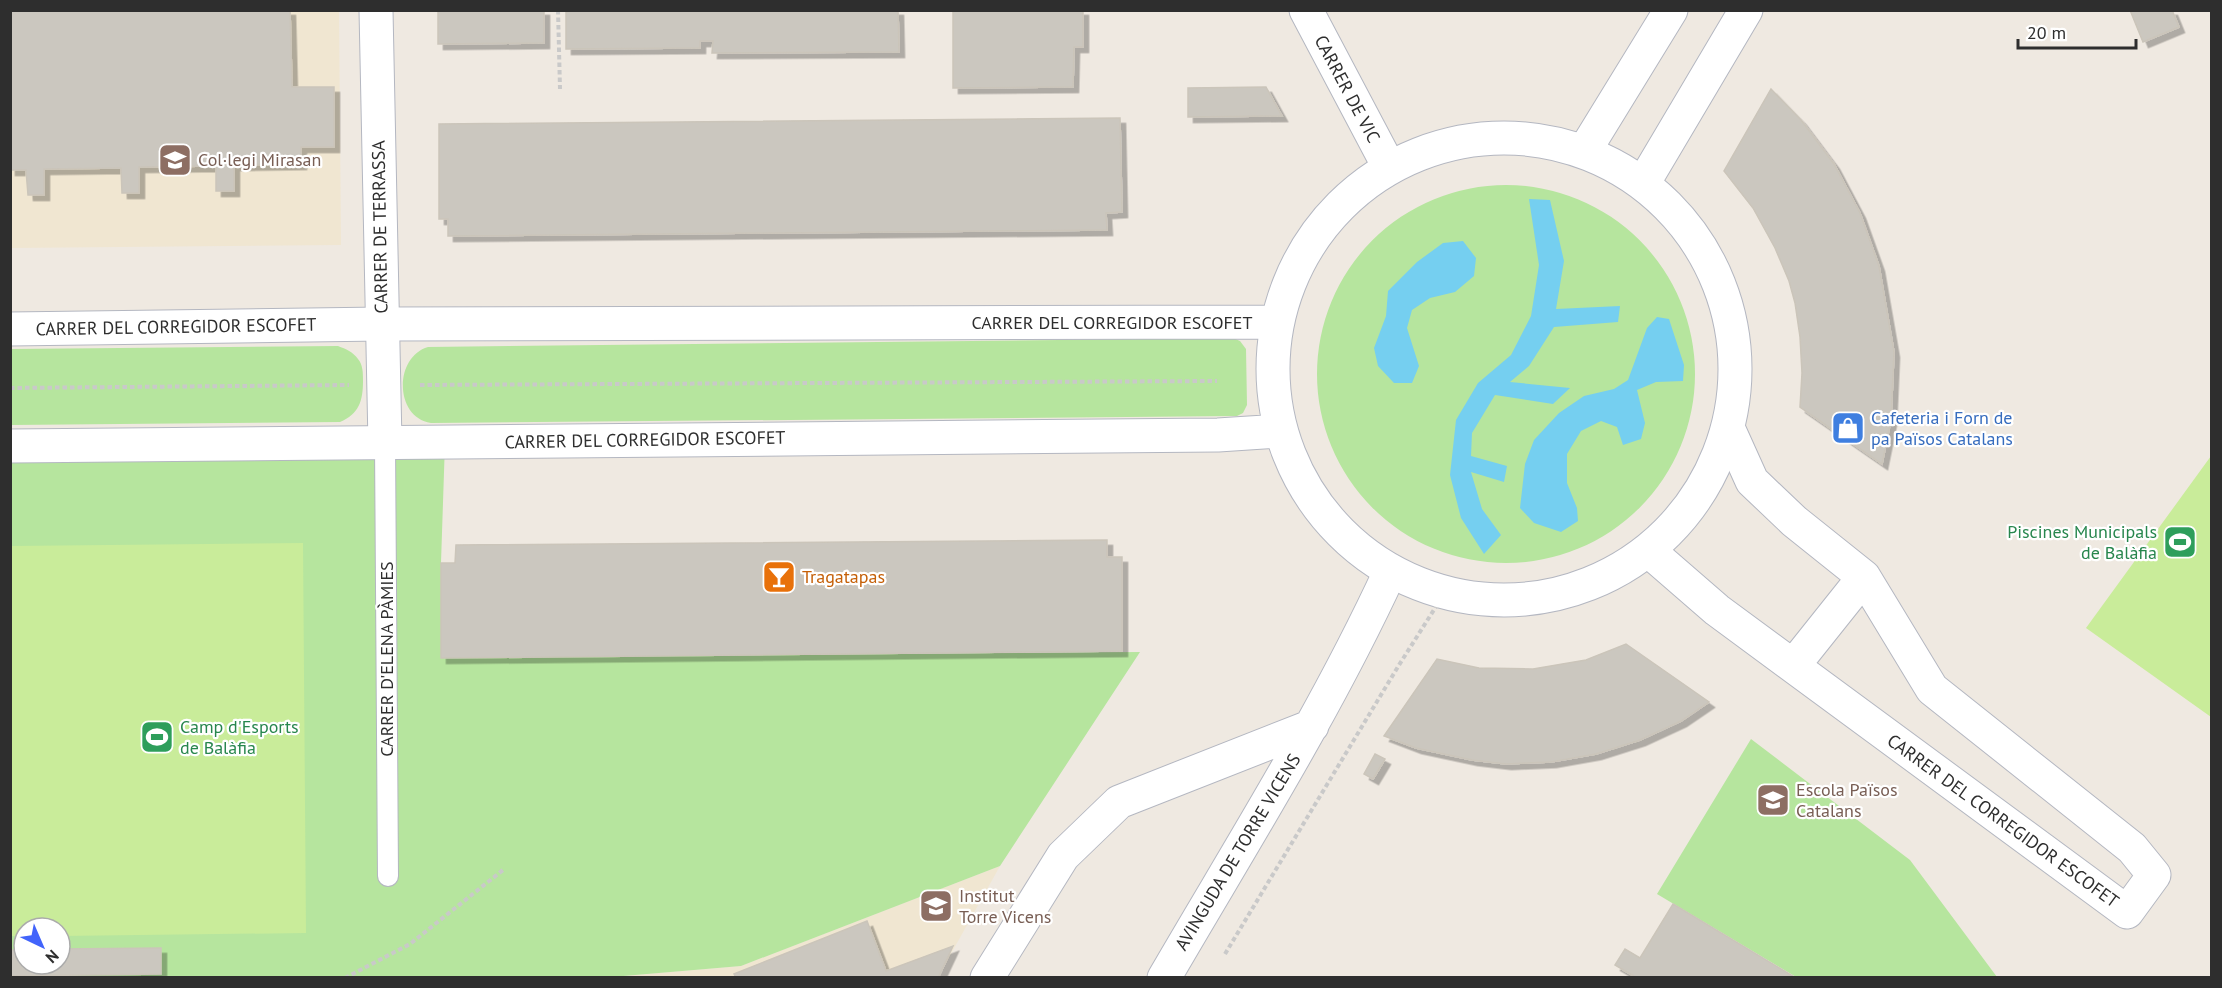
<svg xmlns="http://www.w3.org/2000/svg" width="2222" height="988" viewBox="0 0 2222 988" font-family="'PT Sans',sans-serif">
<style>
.education{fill:#f0e6d1}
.green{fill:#b6e59e;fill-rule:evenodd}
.pitch{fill:#c9ec9a}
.water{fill:#75cff0}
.building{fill:#cbc7bf;stroke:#cbc5ba;stroke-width:1.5;filter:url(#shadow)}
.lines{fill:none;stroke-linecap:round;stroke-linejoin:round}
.service-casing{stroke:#b4b7c1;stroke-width:22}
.minor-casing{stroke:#b4b7c1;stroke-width:35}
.tertiary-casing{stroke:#b4b7c1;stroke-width:35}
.path{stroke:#c9c9c9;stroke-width:4;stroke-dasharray:4.5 3;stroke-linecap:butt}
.service{stroke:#fff;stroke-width:20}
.minor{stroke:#fff;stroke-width:33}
.tertiary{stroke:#fff;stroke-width:33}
.labels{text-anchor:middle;stroke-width:4.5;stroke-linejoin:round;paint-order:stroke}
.street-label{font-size:18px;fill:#2e2e2e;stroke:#fff}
.education-label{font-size:18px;fill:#785e54;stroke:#fff;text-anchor:start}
.shop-label{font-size:18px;fill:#366cbe;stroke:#fff;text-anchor:start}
.leisure-label{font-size:18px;fill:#27864d;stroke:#fff;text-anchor:end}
.food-label{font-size:18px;fill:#c56008;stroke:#fff;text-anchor:start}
</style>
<defs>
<filter id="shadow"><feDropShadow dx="5.5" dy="5.5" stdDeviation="0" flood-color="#0004"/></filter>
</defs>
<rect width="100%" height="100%" fill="#efe9e1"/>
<path class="education" d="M 10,11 L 339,11 L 341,245 L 11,248 Z
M 1000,866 L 938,977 L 600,978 L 741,966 Z"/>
<path class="green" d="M1317 374a189 189 0 1 1 378 0a189 189 0 1 1-378 0Z
M 1233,338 L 1240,341 L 1246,349 L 1247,405 L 1243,413 L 1237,416 L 431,423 C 394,417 394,357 428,347 Z
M 338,346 C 346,349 353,352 358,359 C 363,365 363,373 363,381 C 363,401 359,414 340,422 L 11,425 L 11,349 Z
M 445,442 L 441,563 L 442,658 L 1140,652 L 1000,866 L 741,966 L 600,978 L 11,977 L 10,446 ZM 24,928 L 60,928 L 60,964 L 24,964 Z
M 1751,739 L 1910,860 L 1997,977 L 1796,977 L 1657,894 Z"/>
<path class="pitch" d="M 2211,456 L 2211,717 L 2086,628 Z
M 303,543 L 306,933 L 60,936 L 60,928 L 24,928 L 24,936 L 11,936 L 11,546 Z"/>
<path class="water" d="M 1529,199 L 1550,200 L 1564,261 L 1556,309 L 1620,306 L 1618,322 L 1554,327 L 1529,366 L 1510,382 L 1570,388 L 1553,404 L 1495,395 L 1472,433 L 1471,456 L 1507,466 L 1504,482 L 1471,472 L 1482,509 L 1501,535 L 1484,554 L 1461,518 L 1450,475 L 1456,420 L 1478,383 L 1511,355 L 1531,316 L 1539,265 Z
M 1463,241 L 1476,258 L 1474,276 L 1455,292 L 1430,298 L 1412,310 L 1407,328 L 1419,366 L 1412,383 L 1394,383 L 1378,366 L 1374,348 L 1386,316 L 1388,291 L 1417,262 L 1443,243 Z
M 1657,317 L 1669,319 L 1684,365 L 1683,381 L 1656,382 L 1637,390 L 1645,423 L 1641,439 L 1623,445 L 1617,427 L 1601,421 L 1581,431 L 1567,454 L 1567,483 L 1577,508 L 1578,521 L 1561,532 L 1534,523 L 1520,508 L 1525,464 L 1534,440 L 1559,413 L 1584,396 L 1614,389 L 1628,380 L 1647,328 Z"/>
<path class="building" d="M 10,10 L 290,10 L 292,87 L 334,87 L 334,147 L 301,147 L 301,164 L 234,165 L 234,191 L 216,191 L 216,166 L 139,167 L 139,193 L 122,193 L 121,168 L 44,169 L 44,195 L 28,195 L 26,170 L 10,170 Z
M 438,10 L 544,10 L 544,43 L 438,44 Z
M 898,10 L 899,52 L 712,53 L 713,41 L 700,41 L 700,48 L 566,49 L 566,12 L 573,10 Z
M 953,10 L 1083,10 L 1083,47 L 1074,47 L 1073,87 L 953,88 Z
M 2130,10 L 2172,10 L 2179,27 L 2143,42 Z
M 1266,87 L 1282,116 L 1188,117 L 1188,88 Z
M 1771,89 L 1801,120 L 1834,164 L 1860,213 L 1879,266 L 1894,352 L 1891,420 L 1882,464 L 1800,407 L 1802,373 L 1800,337 L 1795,303 L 1789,281 L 1775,248 L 1753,208 L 1724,171 Z
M 1120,118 L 1122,212 L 1106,213 L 1107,230 L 448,236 L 448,219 L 439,219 L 439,124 Z
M 1107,540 L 1107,557 L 1122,557 L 1122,651 L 441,658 L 441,563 L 455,563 L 456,545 Z
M 1626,644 L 1709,702 L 1681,721 L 1640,740 L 1596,754 L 1551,762 L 1506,764 L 1472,760 L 1416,748 L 1384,736 L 1437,659 L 1479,668 L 1533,669 L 1586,660 Z
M 1375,754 L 1385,759 L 1373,779 L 1364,774 Z
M 1673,904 L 1796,978 L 1637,978 L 1615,965 L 1625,949 L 1640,958 Z
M 867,921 L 886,971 L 953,946 L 938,978 L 736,978 L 734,974 Z
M 161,948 L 161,974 L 10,976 L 10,950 L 24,950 L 24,964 L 60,964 L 60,949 Z"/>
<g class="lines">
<defs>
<path id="service" d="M 385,443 L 388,876"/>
<path id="minor" d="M 376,10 L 385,443
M 1306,10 L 1389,167
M 1649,551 L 1717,610 L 2127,912 L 2154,875 L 2132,848 L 1932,689 L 1864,577 L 1794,521 L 1752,481 L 1729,430
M 1793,666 L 1864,577
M 987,978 L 1063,856 L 1119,802 L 1312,726
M 1164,978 C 1242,844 1325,713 1390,572"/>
<path id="tertiary" d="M1273 369a231 231 0 1 1 462 0a231 231 0 1 1-462 0Z
M 1585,150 L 1671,10
M 1644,182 L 1746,10
M 10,329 L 382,324 L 1277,322
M 10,446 L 1218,435 L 1280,431"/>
</defs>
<use href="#service" class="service-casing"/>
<use href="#minor" class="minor-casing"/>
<use href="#tertiary" class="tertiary-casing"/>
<path class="path" d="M 558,10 L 560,89
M 420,385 L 1217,381
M 10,388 L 349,385
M 1225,954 L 1399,665 L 1444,594
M 345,978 L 410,944 L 503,870"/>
<use href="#service" class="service"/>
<use href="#minor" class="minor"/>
<use href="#tertiary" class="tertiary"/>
</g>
<defs>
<symbol id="school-square" viewBox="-11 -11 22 22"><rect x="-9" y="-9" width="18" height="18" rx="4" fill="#8d6e63" stroke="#fff"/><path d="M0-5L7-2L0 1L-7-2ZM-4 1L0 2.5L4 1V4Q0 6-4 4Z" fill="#fff"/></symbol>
<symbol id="shop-square" viewBox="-11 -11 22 22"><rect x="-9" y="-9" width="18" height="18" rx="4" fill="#3f7fe0" stroke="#fff"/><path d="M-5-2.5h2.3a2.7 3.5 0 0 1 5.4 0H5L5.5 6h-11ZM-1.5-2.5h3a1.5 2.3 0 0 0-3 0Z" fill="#fff"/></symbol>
<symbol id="stadium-square" viewBox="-11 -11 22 22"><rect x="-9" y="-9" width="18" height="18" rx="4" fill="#2e9e5b" stroke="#fff"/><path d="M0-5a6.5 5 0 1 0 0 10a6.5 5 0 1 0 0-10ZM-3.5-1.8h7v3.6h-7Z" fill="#fff"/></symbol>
<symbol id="bar-square" viewBox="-11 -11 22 22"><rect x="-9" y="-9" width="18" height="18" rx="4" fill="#e8710a" stroke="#fff"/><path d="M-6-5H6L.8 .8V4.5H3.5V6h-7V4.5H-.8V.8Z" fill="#fff"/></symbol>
</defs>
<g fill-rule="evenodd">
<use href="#school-square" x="156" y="141" width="38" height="38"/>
<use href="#shop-square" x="1829" y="409" width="38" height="38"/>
<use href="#stadium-square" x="2161" y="523" width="38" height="38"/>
<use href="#bar-square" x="760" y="558" width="38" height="38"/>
<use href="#stadium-square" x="138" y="718" width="38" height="38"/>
<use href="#school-square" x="1754" y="781" width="38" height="38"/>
<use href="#school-square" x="917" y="887" width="38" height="38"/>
</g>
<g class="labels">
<g class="street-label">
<text transform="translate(1347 89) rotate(62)" y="6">CARRER DE VIC</text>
<text transform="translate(380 227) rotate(-91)" y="6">CARRER DE TERRASSA</text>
<text x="1112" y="329">CARRER DEL CORREGIDOR ESCOFET</text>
<text transform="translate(176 327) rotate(-1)" y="6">CARRER DEL CORREGIDOR ESCOFET</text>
<text transform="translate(645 440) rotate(-1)" y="6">CARRER DEL CORREGIDOR ESCOFET</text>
<text transform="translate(387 659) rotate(-90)" y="6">CARRER D'ELENA PÀMIES</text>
<text transform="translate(2003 821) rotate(36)" y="6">CARRER DEL CORREGIDOR ESCOFET</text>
<text transform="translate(1238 852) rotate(-59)" y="6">AVINGUDA DE TORRE VICENS</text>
</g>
<g class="education-label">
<text x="198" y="166">Col·legi Mirasan</text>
<text x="1796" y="796">Escola Països<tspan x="1796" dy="21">Catalans</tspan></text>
<text x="959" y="902">Institut<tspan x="959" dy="21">Torre Vicens</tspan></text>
</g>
<g class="shop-label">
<text x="1871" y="424">Cafeteria i Forn de<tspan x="1871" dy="21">pa Països Catalans</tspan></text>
</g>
<g class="leisure-label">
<text x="2157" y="538">Piscines Municipals<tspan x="2157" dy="21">de Balàfia</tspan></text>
<text x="180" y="733" text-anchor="start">Camp d'Esports<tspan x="180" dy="21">de Balàfia</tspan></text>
</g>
<g class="food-label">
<text x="802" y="583">Tragatapas</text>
</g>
</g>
<rect width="2222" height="988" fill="none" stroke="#2e2e2e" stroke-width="24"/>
<g transform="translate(42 946) rotate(136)"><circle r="28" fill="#ffffff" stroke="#ababab" stroke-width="1.5"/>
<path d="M0-4.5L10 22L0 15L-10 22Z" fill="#4264fb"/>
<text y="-9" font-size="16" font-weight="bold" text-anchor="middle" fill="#2e2e2e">N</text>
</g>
<path d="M2018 39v9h118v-9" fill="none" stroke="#2e2e2e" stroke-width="3"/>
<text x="2027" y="39" font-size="18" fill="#2e2e2e" stroke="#ffffff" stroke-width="4.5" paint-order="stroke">20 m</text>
</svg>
